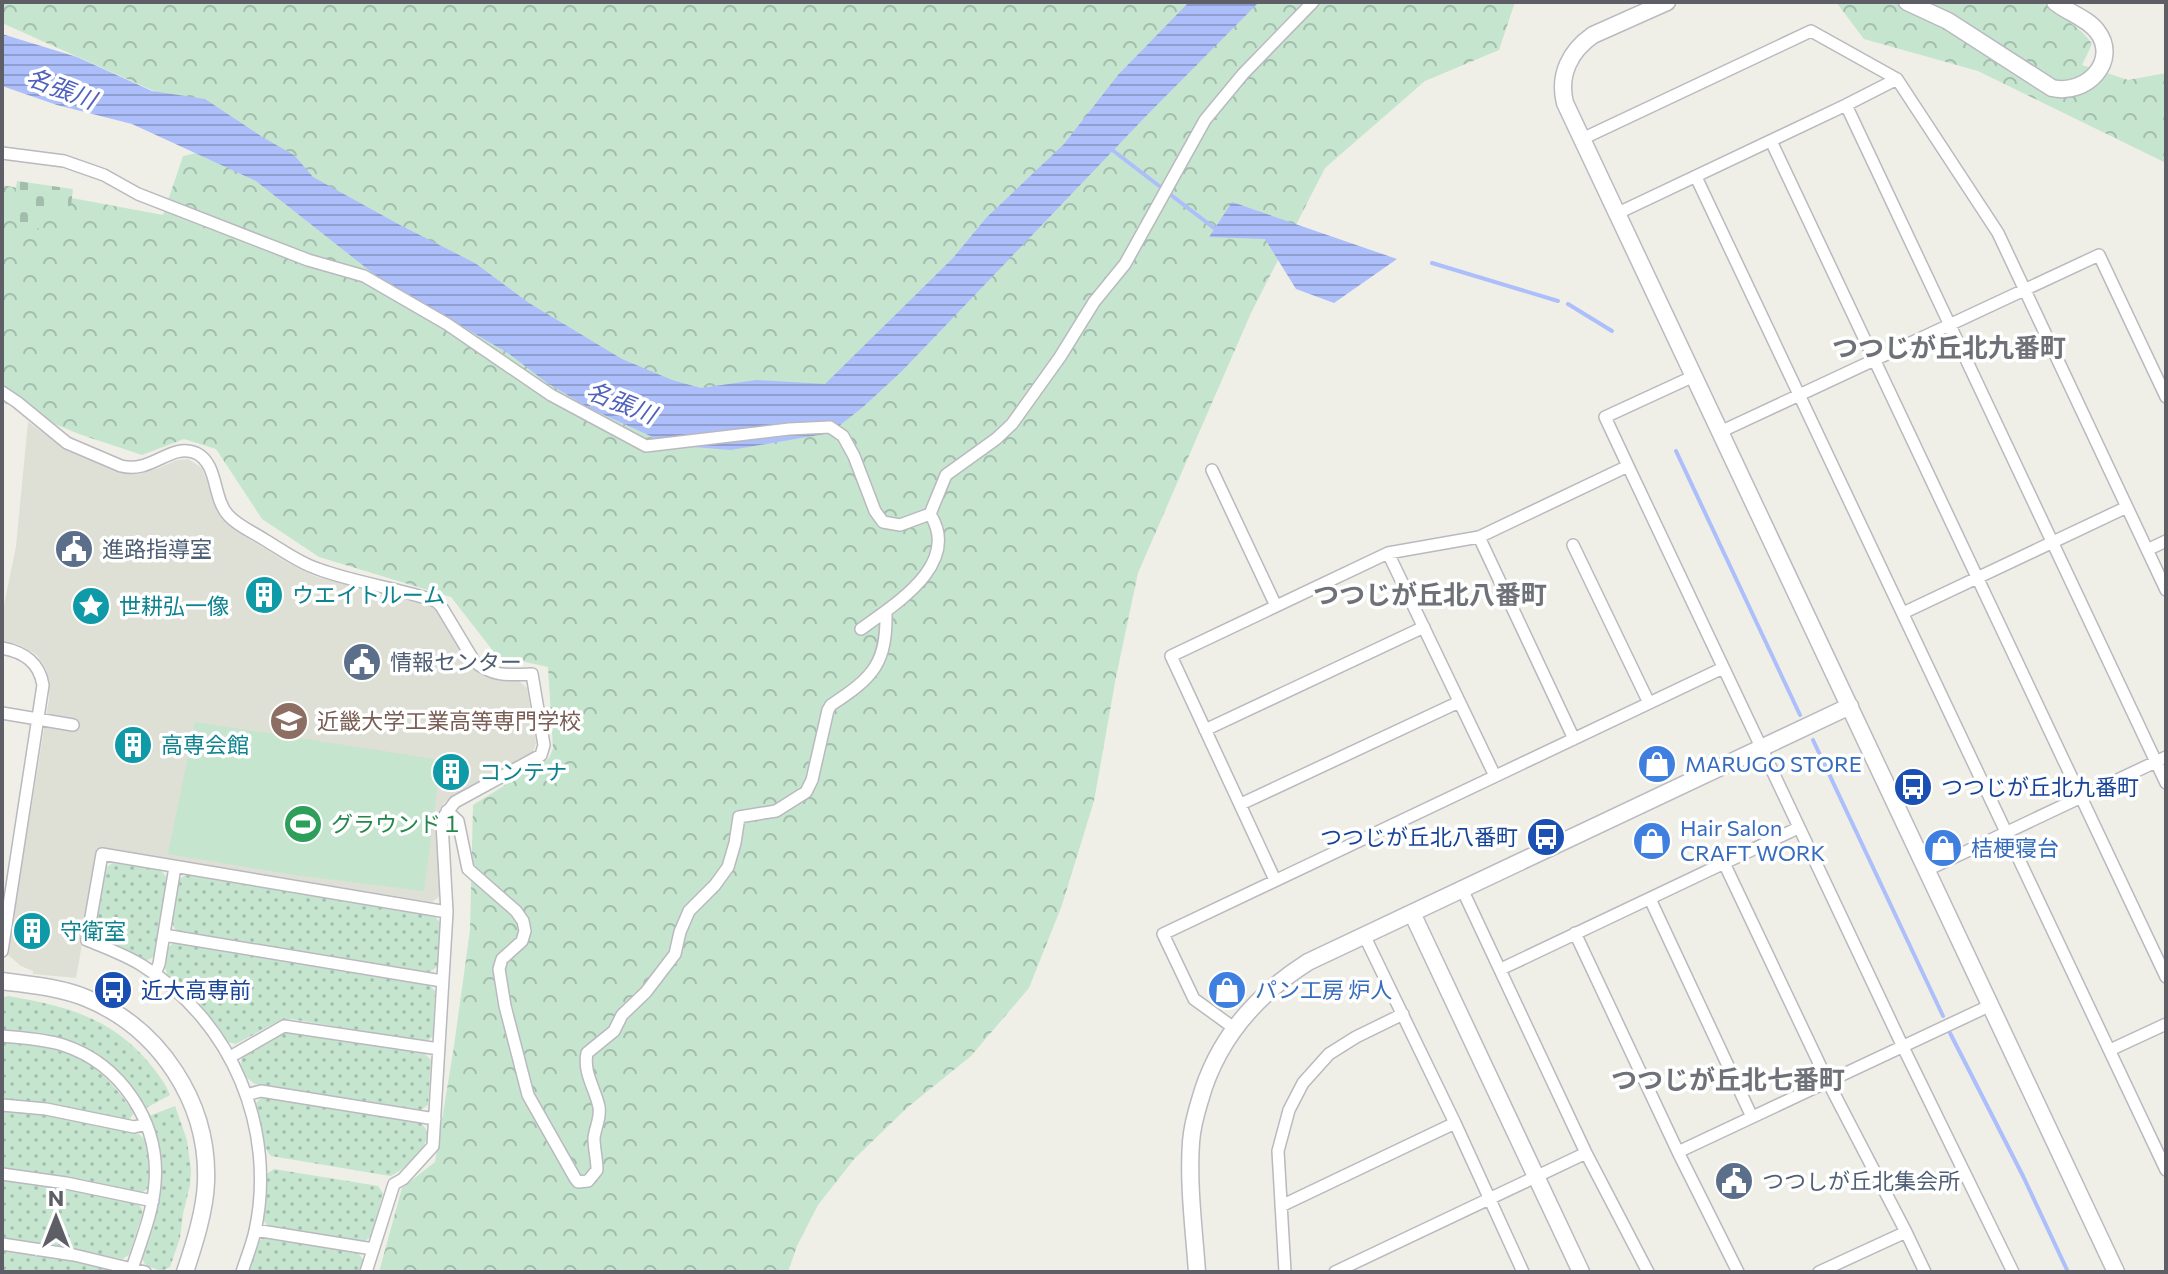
<svg xmlns="http://www.w3.org/2000/svg" width="2168" height="1274" viewBox="0 0 2168 1274" font-family="Commissioner,'Noto Sans JP',sans-serif">
<style>
.education{fill:#dedfd5}
.grass{fill:url(#grass-dots)}
.forest{fill:url(#forest-crowns)}
.cemetery{fill:url(#cemetery-stones)}
.pitch{fill:#c5e5cf}
.water{fill:url(#water-rules)}
.lines{fill:none;stroke-linecap:round;stroke-linejoin:round}
.stream{stroke:#acbffa;stroke-width:4}
.street-casing{stroke:#b9b9bf;stroke-width:14}
.secondary-casing{stroke:#babac1;stroke-width:19}
.street{stroke:#fff;stroke-width:11}
.secondary{stroke:#fff;stroke-width:16}
.labels{text-anchor:middle;stroke-width:7;stroke-linejoin:round;paint-order:stroke}
.service-label{font-size:22px;fill:#4e5e75;stroke:#fff;text-anchor:start}
.culture-label{font-size:22px;fill:#0d838f;stroke:#fff;text-anchor:start}
.education-label{font-size:22px;fill:#785e54;stroke:#fff;text-anchor:start}
.shop-label{font-size:22px;fill:#366cbe;stroke:#fff;text-anchor:start}
.transit-label{font-size:22px;fill:#164399;stroke:#fff;text-anchor:start}
.leisure-label{font-size:22px;fill:#27864d;stroke:#fff;text-anchor:start}
.water-label{font-size:24px;font-style:italic;fill:#4f61bd;stroke:#fff}
.quarter-label{font-size:26px;font-weight:bold;fill:#6f7178;stroke:#fff}
</style>
<defs>
<pattern id="grass-dots" width="8" height="8" patternUnits="userSpaceOnUse" patternTransform="scale(2)"><rect width="8" height="8" fill="#c5e5cf"/><path d="M2 2h.1M6 6h.1" fill="none" stroke="#a3bdac" stroke-width="1.8" stroke-linecap="round"/></pattern>
<pattern id="forest-crowns" width="20" height="18" patternUnits="userSpaceOnUse" patternTransform="scale(2)"><rect width="20" height="18" fill="#c5e5cf"/><path d="M2 6a3 3 0 1 1 6 0M12 15a3 3 0 1 1 6 0" fill="none" stroke="#a3bdac"/></pattern>
<pattern id="cemetery-stones" width="16" height="16" patternUnits="userSpaceOnUse" patternTransform="scale(2)"><rect width="16" height="16" fill="#c5e5cf"/><path d="M2 7V4a2 2 0 0 1 4 0v3zM10 15v-3a2 2 0 0 1 4 0v3z" fill="#a3bdac"/></pattern>
<pattern id="water-rules" width="6" height="5" patternUnits="userSpaceOnUse" patternTransform="scale(2)"><rect width="6" height="5" fill="#acbffa"/><path d="M0 2.5h6" fill="none" stroke="#8f9ece"/></pattern>
</defs>
<rect width="100%" height="100%" fill="#efefe7"/>
<path class="education" d="M 28,422 L 66,449 L 121,473 L 138,474 L 159,468 L 177,460 L 188,459 L 202,468 L 218,512 L 228,524 L 251,540 L 286,562 L 314,576 L 432,607 L 436,610 L 470,664 L 480,674 L 499,681 L 519,681 L 527,688 L 536,743 L 533,752 L 446,801 L 441,807 L 436,821 L 440,896 L 432,902 L 99,848 L 76,978 L 33,974 L 33,971 L 21,966 L 7,954 L 49,699 L 49,684 L 46,669 L 37,655 L 20,645 L 2,641 L 2,615 L 16,546 Z"/>
<path class="grass" d="M 113,863 L 161,870 L 167,878 L 154,957 L 145,961 L 114,945 L 100,940 L 95,931 L 105,868 Z
M 187,874 L 433,915 L 440,922 L 438,966 L 430,972 L 177,932 L 172,924 L 178,880 Z
M 175,942 L 428,984 L 435,991 L 433,1036 L 426,1042 L 291,1019 L 275,1023 L 236,1044 L 228,1042 L 198,1003 L 168,977 L 165,968 L 167,948 Z
M 8,996 C 65,1006 111,1017 150,1064 C 158,1074 166,1084 170,1095 L 146,1108 C 109,1045 69,1038 2,1030 L 3,998 Z
M 287,1031 L 425,1054 L 431,1060 L 428,1105 L 421,1110 L 255,1084 L 247,1078 L 240,1066 L 243,1055 Z
M 2,1042 C 69,1049 95,1055 134,1113 L 129,1120 L 50,1104 L 2,1099 Z
M 263,1096 L 420,1122 C 423,1126 427,1129 427,1133 C 430,1147 402,1172 390,1176 L 271,1156 C 262,1148 259,1118 255,1104 Z
M 175,1106 L 187,1140 L 191,1170 L 190,1185 L 183,1214 L 180,1238 L 170,1267 L 162,1271 L 146,1266 L 141,1257 C 161,1200 170,1176 149,1116 Z
M 2,1110 L 76,1119 L 139,1134 L 146,1141 L 151,1164 L 149,1188 L 141,1193 L 67,1177 L 2,1168 Z
M 274,1169 L 378,1186 L 383,1193 L 371,1237 L 363,1242 L 268,1226 L 262,1219 L 265,1175 Z
M 2,1180 L 43,1184 L 139,1204 L 143,1212 L 129,1255 L 122,1259 L 61,1246 L 2,1238 Z
M 264,1238 L 358,1252 L 363,1260 L 360,1272 L 248,1272 L 257,1242 Z
M 2,1250 L 50,1256 L 118,1272 L 2,1272 Z"/>
<path class="forest" d="M 2,2 L 1515,2 L 1499,50 L 1425,81 L 1325,168 L 1251,313 L 1138,573 L 1116,677 L 1094,801 L 1062,905 L 1029,988 L 971,1056 L 908,1107 L 855,1158 L 818,1205 L 797,1246 L 788,1272 L 379,1272 L 402,1188 L 435,1162 L 454,1046 L 470,930 L 473,805 L 549,758 L 553,749 L 548,667 L 497,656 L 451,597 L 319,557 L 262,519 L 216,449 L 184,439 L 142,455 L 79,434 L 2,402 L 2,185 L 163,215 L 183,156 L 261,139 L 2,23 Z
M 1836,2 L 2043,2 C 2059,18 2080,25 2092,44 L 2082,65 L 2128,80 L 2166,73 L 2166,163 L 1978,71 L 1864,39 Z"/>
<path class="cemetery" d="M 17,181 L 73,189 L 70,214 L 47,210 L 38,230 L 12,219 Z"/>
<path class="pitch" d="M 195,722 L 441,760 L 424,891 L 295,875 L 168,854 Z"/>
<path class="water" d="M 1189,2 L 1259,2 L 1148,114 L 901,372 L 863,407 L 830,433 L 731,450 L 693,447 L 657,439 L 589,408 L 546,382 L 508,353 L 379,278 L 256,181 L 132,124 L 57,105 L 2,86 L 2,34 L 77,57 L 152,91 L 205,99 L 264,138 L 294,155 L 313,177 L 400,225 L 475,263 L 529,303 L 622,359 L 672,380 L 701,388 L 756,380 L 825,384 L 953,258 L 986,218 L 1064,144 L 1118,75 Z
M 1232,202 L 1397,259 L 1334,303 L 1296,289 L 1265,239 L 1209,237 Z"/>
<g class="lines">
<path class="stream" d="M 1111,149 L 1214,228
M 1432,263 L 1558,301
M 1568,304 L 1612,331
M 1676,451 L 1800,715
M 1813,740 L 1943,1016
M 1950,1033 L 2023,1176 L 2068,1272"/>
<defs>
<path id="street" d="M 1897,79 L 1998,233 L 2166,590
M 1846,105 L 2166,783
M 1582,139 L 1811,31 L 1897,79 L 1846,105 L 1616,214
M 1771,141 L 2166,977
M 2,153 L 64,161 L 104,175 L 138,194 L 308,260 L 364,276 L 447,324 L 551,395 L 646,446 L 789,429 L 830,427 L 843,436 L 854,456 L 875,511 L 883,522 L 900,525 L 930,514 L 946,475 L 996,439 L 1012,424 L 1060,357 L 1094,302 L 1125,264 L 1205,120 L 1243,74 L 1313,2
M 1696,177 L 2166,1170
M 2,392 L 17,402 L 67,443 L 121,466 C 152,474 171,442 196,453 C 219,464 212,499 229,516 C 238,526 253,532 265,540 C 282,550 299,563 318,569 C 356,583 397,588 436,601 L 441,606 L 474,661 C 492,677 509,675 532,674 L 544,745 L 541,755 L 455,802 L 445,815 L 442,823 L 447,912 L 433,1146 L 403,1179 L 394,1184 L 366,1272
M 1720,432 L 2099,255 L 2166,397
M 1628,466 L 1605,417 L 1694,376
M 1212,470 L 1276,606
M 1479,537 L 1574,739
M 1573,545 L 1649,703
M 2147,550 L 2166,541
M 1388,553 L 1495,776
M 1903,613 L 2127,507
M 861,629 C 895,604 962,564 930,514
M 2,648 C 24,652 39,662 43,685 L 2,951
M 2,713 L 73,725
M 1205,730 L 1424,627
M 1241,804 L 1459,702
M 447,811 L 458,821 L 468,869 L 516,911 L 523,921 L 525,931 L 522,941 L 502,959 L 499,969 L 505,1006 L 528,1095 L 575,1178 L 578,1182 L 588,1181 L 597,1170 C 597,1159 594,1149 594,1138 C 595,1128 601,1118 599,1107 C 595,1088 583,1073 587,1053 L 614,1031 L 622,1015 L 646,992 L 675,954 L 680,932 L 689,911 L 715,885 L 728,867 L 735,843 L 739,817 L 776,811 L 806,792 L 812,780 L 828,710 L 831,705 C 874,677 887,663 886,611
M 1724,863 L 1828,1082 L 1906,1232 L 1819,1272
M 1927,870 L 2166,757
M 1275,880 L 1171,656 L 1388,553 L 1479,537 L 1628,466 L 1903,1047 L 2013,1272
M 1462,889 L 1586,1153 L 1648,1272
M 1650,899 L 1752,1117
M 1575,933 L 1678,1152
M 164,935 L 442,981
M 1364,935 L 1455,1123 L 1523,1272
M 1501,969 L 1798,828
M 155,974 L 159,964 L 175,867
M 1234,1028 L 1194,999 L 1163,934 L 1723,668
M 2,1036 C 22,1038 44,1039 63,1045 C 121,1064 160,1122 155,1183 C 153,1213 140,1243 131,1272
M 2110,1050 L 2166,1024
M 230,1057 L 284,1026 L 439,1049
M 246,1095 L 261,1091 L 435,1119
M 2,1105 L 46,1109 L 134,1127 L 146,1124
M 2,1174 L 66,1183 L 153,1201
M 1281,1206 L 1455,1123
M 255,1230 L 373,1249
M 1906,1232 L 1925,1272
M 2,1244 L 74,1255 L 145,1272
M 242,1272 C 246,1259 252,1245 255,1231 C 277,1129 232,1021 143,966 C 126,955 106,948 87,940 L 102,854 L 447,912
M 1285,1272 L 1278,1151 L 1289,1110 L 1303,1083 L 1329,1054 L 1356,1037 L 1403,1014
M 1335,1272 L 1586,1153
M 1738,1272 L 1678,1152 L 1991,1005"/>
<path id="secondary" d="M 1667,2 L 1593,35 C 1570,51 1558,75 1565,103 L 2116,1272
M 1907,2 L 1948,21 L 2052,88 C 2086,96 2120,61 2097,31 C 2087,18 2067,12 2055,2
M 1412,913 L 1581,1272
M 2,981 C 30,985 60,987 86,998 C 160,1028 209,1103 206,1182 C 205,1211 194,1245 185,1272
M 1197,1272 C 1194,1229 1188,1185 1191,1142 C 1192,1128 1196,1113 1200,1100 C 1217,1039 1256,995 1308,962 L 1850,706"/>
</defs>
<use href="#street" class="street-casing"/>
<use href="#secondary" class="secondary-casing"/>
<use href="#street" class="street"/>
<use href="#secondary" class="secondary"/>
</g>
<defs>
<symbol id="civic-disc" viewBox="-11 -11 22 22"><circle r="9.5" fill="#5c6f8a" stroke="#fff"/><path d="M-.6-6.5H3V-4.5H.6V-3L4-1V1h2V6H-6V1h2V-1L-.6-3ZM-1.2 2.5V6h2.4V2.5Z" fill="#fff"/></symbol>
<symbol id="building-disc" viewBox="-11 -11 22 22"><circle r="9.5" fill="#0f9aa8" stroke="#fff"/><path d="M-4-6H4V6H1V3H-1V6H-4ZM-2.5-4.3h1.7v1.8h-1.7ZM.8-4.3h1.7v1.8H.8ZM-2.5-1h1.7V.8h-1.7ZM.8-1h1.7V.8H.8Z" fill="#fff"/></symbol>
<symbol id="sight-disc" viewBox="-11 -11 22 22"><circle r="9.5" fill="#0f9aa8" stroke="#fff"/><path d="M0-6L1.8-2.2L6-1.7L2.9 1.2L3.7 5.4L0 3.3L-3.7 5.4L-2.9 1.2L-6-1.7L-1.8-2.2Z" fill="#fff"/></symbol>
<symbol id="university-disc" viewBox="-11 -11 22 22"><circle r="9.5" fill="#8d6e63" stroke="#fff"/><path d="M0-5L7-2L0 1L-7-2ZM-4 1L0 2.5L4 1V4Q0 6-4 4Z" fill="#fff"/></symbol>
<symbol id="shop-disc" viewBox="-11 -11 22 22"><circle r="9.5" fill="#3f7fe0" stroke="#fff"/><path d="M-5-2.5h2.3a2.7 3.5 0 0 1 5.4 0H5L5.5 6h-11ZM-1.5-2.5h3a1.5 2.3 0 0 0-3 0Z" fill="#fff"/></symbol>
<symbol id="bus-disc" viewBox="-11 -11 22 22"><circle r="9.5" fill="#1a4fb4" stroke="#fff"/><path d="M-5-6H5V4H4V6H2V4H-2V6H-4V4H-5ZM-3.5-4V0h7V-4ZM-3.5 1.2v1.5H-2V1.2ZM2 1.2v1.5H3.5V1.2Z" fill="#fff"/></symbol>
<symbol id="stadium-disc" viewBox="-11 -11 22 22"><circle r="9.5" fill="#2e9e5b" stroke="#fff"/><path d="M0-5a6.5 5 0 1 0 0 10a6.5 5 0 1 0 0-10ZM-3.5-1.8h7v3.6h-7Z" fill="#fff"/></symbol>
</defs>
<g fill-rule="evenodd">
<use href="#civic-disc" x="52" y="527" width="44" height="44"/>
<use href="#building-disc" x="242" y="573" width="44" height="44"/>
<use href="#sight-disc" x="69" y="584" width="44" height="44"/>
<use href="#civic-disc" x="340" y="640" width="44" height="44"/>
<use href="#university-disc" x="267" y="699" width="44" height="44"/>
<use href="#building-disc" x="111" y="723" width="44" height="44"/>
<use href="#shop-disc" x="1635" y="742" width="44" height="44"/>
<use href="#building-disc" x="429" y="750" width="44" height="44"/>
<use href="#bus-disc" x="1891" y="765" width="44" height="44"/>
<use href="#stadium-disc" x="281" y="802" width="44" height="44"/>
<use href="#bus-disc" x="1524" y="815" width="44" height="44"/>
<use href="#shop-disc" x="1630" y="819" width="44" height="44"/>
<use href="#shop-disc" x="1921" y="826" width="44" height="44"/>
<use href="#building-disc" x="10" y="909" width="44" height="44"/>
<use href="#bus-disc" x="91" y="968" width="44" height="44"/>
<use href="#shop-disc" x="1205" y="968" width="44" height="44"/>
<use href="#civic-disc" x="1712" y="1159" width="44" height="44"/>
</g>
<g class="labels">
<g class="service-label">
<text x="102" y="557">進路指導室</text>
<text x="390" y="670">情報センター</text>
<text x="1762" y="1189">つつしが丘北集会所</text>
</g>
<g class="culture-label">
<text x="292" y="603">ウエイトルーム</text>
<text x="119" y="614">世耕弘一像</text>
<text x="161" y="753">高専会館</text>
<text x="479" y="780">コンテナ</text>
<text x="60" y="939">守衛室</text>
</g>
<g class="education-label">
<text x="317" y="729">近畿大学工業高等専門学校</text>
</g>
<g class="shop-label">
<text x="1685" y="772">MARUGO STORE</text>
<text x="1680" y="836">Hair Salon<tspan x="1680" dy="25">CRAFT WORK</tspan></text>
<text x="1971" y="856">桔梗寝台</text>
<text x="1255" y="998">パン工房 炉人</text>
</g>
<g class="transit-label">
<text x="1941" y="795">つつじが丘北九番町</text>
<text x="1518" y="845" text-anchor="end">つつじが丘北八番町</text>
<text x="141" y="998">近大高専前</text>
</g>
<g class="leisure-label">
<text x="331" y="832">グラウンド１</text>
</g>
<g class="water-label">
<text transform="translate(61 89) rotate(21)" y="8">名張川</text>
<text transform="translate(621 403) rotate(22)" y="8">名張川</text>
</g>
<g class="quarter-label">
<text x="1949" y="357">つつじが丘北九番町</text>
<text x="1430" y="604">つつじが丘北八番町</text>
<text x="1728" y="1089">つつじが丘北七番町</text>
</g>
</g>
<rect width="2168" height="1274" fill="none" stroke="#5e5f66" stroke-width="8"/>
<g transform="translate(56 1218)" stroke="#ffffff" stroke-width="6" paint-order="stroke">
<path d="M0-6L14 30L0 20L-14 30Z" fill="#5e5f66"/>
<text y="-12" font-size="22" font-weight="bold" text-anchor="middle" fill="#5e5f66">N</text>
</g>
</svg>
